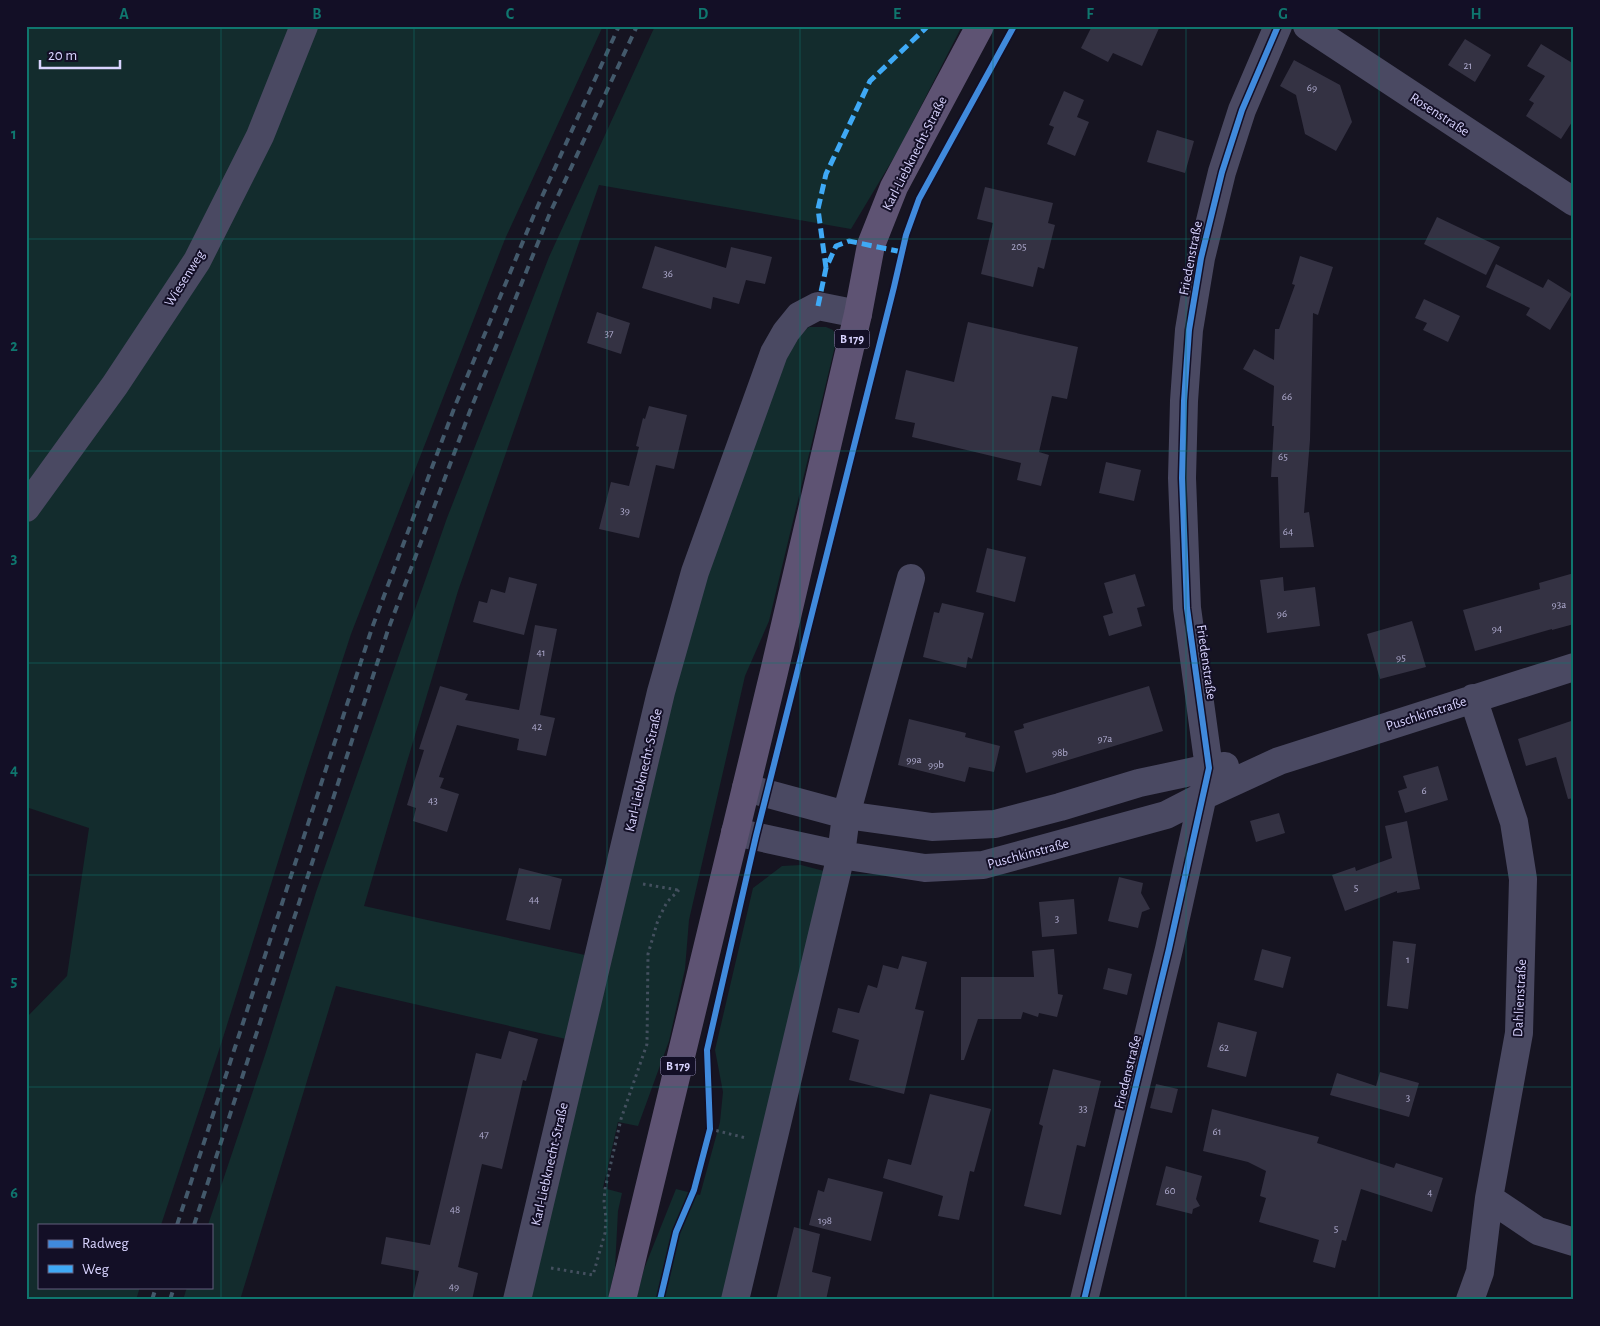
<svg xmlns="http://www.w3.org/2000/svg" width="1600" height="1326" viewBox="0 0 1600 1326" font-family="'Alegreya Sans',sans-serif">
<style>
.green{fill:#132c2d}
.building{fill:#343243}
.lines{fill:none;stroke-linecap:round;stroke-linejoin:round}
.path{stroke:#44505f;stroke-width:3;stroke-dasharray:2.5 4;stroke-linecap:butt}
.minor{stroke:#4a4962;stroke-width:28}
.major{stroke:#5e5373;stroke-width:28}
.rail{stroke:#43596b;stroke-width:4;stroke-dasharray:8 6;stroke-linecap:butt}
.quiet{stroke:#3fa9f5;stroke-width:5;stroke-dasharray:10 5;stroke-linecap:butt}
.cycleway-casing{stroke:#130f26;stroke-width:9}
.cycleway{stroke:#408adc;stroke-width:6}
.grid{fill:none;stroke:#0f766e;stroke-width:1;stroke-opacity:0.55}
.labels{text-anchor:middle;stroke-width:4;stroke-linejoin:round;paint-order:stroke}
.number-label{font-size:11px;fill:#b0acd0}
.shield{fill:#130f26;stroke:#9e99be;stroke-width:1}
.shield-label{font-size:12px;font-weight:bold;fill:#d9d4ff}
.street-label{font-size:14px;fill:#d9d4ff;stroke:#130f26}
.neatline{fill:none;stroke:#0f766e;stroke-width:2}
.grid-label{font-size:16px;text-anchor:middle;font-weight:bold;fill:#0f766e}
</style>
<rect width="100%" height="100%" fill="#161421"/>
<path class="green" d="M 26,26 L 603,26 L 505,239 L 351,634 L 306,772 L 222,1041 L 161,1225 L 39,1225 L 39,1287 L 140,1287 L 136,1300 L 26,1300 L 26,1018 L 67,976 L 89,828 L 26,807 Z
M 655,26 L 962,26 L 899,149 L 851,229 L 599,185 L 458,591 L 364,906 L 585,955 L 566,1039 L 336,986 L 240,1300 L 183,1300 L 187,1287 L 211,1287 L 211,1225 L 208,1225 L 266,1052 L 316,892 L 447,518 L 549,257 Z
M 809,327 L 826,327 L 833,330 L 836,337 L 835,346 L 769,621 L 745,676 L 689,920 L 685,969 L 669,1041 L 638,1126 L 618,1122 L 603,1188 L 622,1193 L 618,1211 L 615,1268 L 608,1300 L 526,1300 L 703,573 L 785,358 L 795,339 Z
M 801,865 L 824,871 L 722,1300 L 636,1300 L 644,1269 L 676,1189 L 700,1195 L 720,1122 L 723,1092 L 715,1050 L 753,888 L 782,866 Z"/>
<path class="building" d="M 1092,26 L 1160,26 L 1142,66 L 1113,53 L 1108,62 L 1081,48 Z
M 1465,39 L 1491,55 L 1475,82 L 1448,65 Z
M 1541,44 L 1574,64 L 1574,119 L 1561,139 L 1526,116 L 1534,103 L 1529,100 L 1545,76 L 1527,66 Z
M 1294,60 L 1340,85 L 1352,122 L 1336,151 L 1305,134 L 1296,95 L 1280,86 Z
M 1064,91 L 1084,100 L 1077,117 L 1089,122 L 1075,156 L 1047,144 L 1054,127 L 1049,125 Z
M 1157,130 L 1194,141 L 1185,173 L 1147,162 Z
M 985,187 L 1053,203 L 1048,223 L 1055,225 L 1044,269 L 1038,267 L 1033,287 L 981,274 L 993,223 L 977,219 Z
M 1437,217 L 1500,247 L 1486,275 L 1424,244 Z
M 655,246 L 726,268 L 731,247 L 772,257 L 765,284 L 746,280 L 739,304 L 713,297 L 711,309 L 642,288 Z
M 1300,256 L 1333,267 L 1318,315 L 1313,313 L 1310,440 L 1304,513 L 1309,512 L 1314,547 L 1280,548 L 1278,477 L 1271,477 L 1274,426 L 1272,426 L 1274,386 L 1243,369 L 1254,349 L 1274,360 L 1275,329 L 1279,329 L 1295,285 L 1292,284 Z
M 1496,264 L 1543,288 L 1548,279 L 1572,294 L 1550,330 L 1526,315 L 1530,308 L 1486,287 Z
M 1424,299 L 1460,316 L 1448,342 L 1423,330 L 1427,323 L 1415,318 Z
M 597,312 L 630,323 L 621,354 L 587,343 Z
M 968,322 L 1078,347 L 1067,399 L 1052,396 L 1039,452 L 1049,455 L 1041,486 L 1017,480 L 1021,463 L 912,437 L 915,423 L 895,419 L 906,370 L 954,382 Z
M 649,406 L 687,415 L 674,469 L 656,465 L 639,538 L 599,529 L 611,482 L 629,486 L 639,447 L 636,446 L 643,418 L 645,419 Z
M 1106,462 L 1141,470 L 1134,501 L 1099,493 Z
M 987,548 L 1026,557 L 1015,602 L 976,592 Z
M 1574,573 L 1574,624 L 1552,630 L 1552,629 L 1475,651 L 1463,610 L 1540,589 L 1539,583 Z
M 1135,574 L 1145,606 L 1137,608 L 1142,626 L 1109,636 L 1103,616 L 1113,613 L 1104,583 Z
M 509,577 L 537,584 L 524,635 L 473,622 L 479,601 L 487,603 L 491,589 L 505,593 Z
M 1283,577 L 1284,591 L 1315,587 L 1320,626 L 1267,633 L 1260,580 Z
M 942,603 L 984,613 L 972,659 L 968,657 L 966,668 L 923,657 L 934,612 L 939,613 Z
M 1412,621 L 1426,667 L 1380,679 L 1367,634 Z
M 535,625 L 557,629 L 540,715 L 555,718 L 546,756 L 517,750 L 519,739 L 457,725 L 439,777 L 444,778 L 440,788 L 459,794 L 447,832 L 413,821 L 416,808 L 407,805 L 424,750 L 419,749 L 440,686 L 468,694 L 465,700 L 519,710 Z
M 1149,686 L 1163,731 L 1026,773 L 1014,731 L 1024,728 L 1023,724 Z
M 909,719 L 966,733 L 965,737 L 1000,746 L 994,772 L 969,767 L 965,782 L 898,765 Z
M 1574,720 L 1574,798 L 1568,799 L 1556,757 L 1526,766 L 1518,739 Z
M 1438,766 L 1448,800 L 1405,813 L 1398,791 L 1407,788 L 1403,776 Z
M 1279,813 L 1285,833 L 1256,842 L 1250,821 Z
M 1407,821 L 1420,889 L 1397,893 L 1397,891 L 1345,911 L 1332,875 L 1355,867 L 1356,871 L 1392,858 L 1385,826 Z
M 519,868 L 562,879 L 550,930 L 506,920 Z
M 1119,877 L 1143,883 L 1141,893 L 1150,909 L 1142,912 L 1138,928 L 1108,921 Z
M 1074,899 L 1077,934 L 1042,937 L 1039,902 Z
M 1393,941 L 1416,944 L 1408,1009 L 1387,1006 Z
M 1054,949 L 1058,994 L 1063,995 L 1057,1017 L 1039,1013 L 1038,1017 L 1023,1012 L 1021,1019 L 978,1019 L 964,1060 L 961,1060 L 961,977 L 1034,977 L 1032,951 Z
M 1262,949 L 1291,957 L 1283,988 L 1254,980 Z
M 902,956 L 927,962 L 915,1009 L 924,1011 L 904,1094 L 849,1080 L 859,1040 L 832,1032 L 838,1008 L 859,1013 L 868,985 L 877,988 L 883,965 L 898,969 Z
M 1108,968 L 1132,974 L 1127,995 L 1103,989 Z
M 1218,1022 L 1257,1032 L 1246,1077 L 1207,1067 Z
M 509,1031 L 538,1039 L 526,1081 L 523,1080 L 502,1169 L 482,1164 L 458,1267 L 478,1273 L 472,1300 L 412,1300 L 419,1271 L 381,1264 L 386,1237 L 430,1245 L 476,1053 L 501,1059 Z
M 1053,1069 L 1101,1081 L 1085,1147 L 1077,1145 L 1061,1215 L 1024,1206 L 1043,1126 L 1039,1124 Z
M 1380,1072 L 1419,1083 L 1409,1117 L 1330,1095 L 1337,1073 L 1376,1086 Z
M 1156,1084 L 1178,1089 L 1172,1113 L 1150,1108 Z
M 930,1094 L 991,1109 L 974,1172 L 970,1171 L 959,1220 L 938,1216 L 943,1196 L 883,1178 L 888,1159 L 911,1165 Z
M 1212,1109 L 1319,1137 L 1317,1143 L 1394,1168 L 1396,1163 L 1443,1178 L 1432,1212 L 1361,1189 L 1346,1241 L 1342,1240 L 1335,1268 L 1313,1262 L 1319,1240 L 1259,1222 L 1266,1198 L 1260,1196 L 1266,1171 L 1248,1162 L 1203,1151 Z
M 1166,1166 L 1202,1176 L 1196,1199 L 1200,1206 L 1193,1209 L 1192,1214 L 1156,1205 Z
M 828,1178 L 883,1192 L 871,1241 L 809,1225 L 818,1190 L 824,1192 Z
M 794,1227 L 820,1234 L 812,1272 L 831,1277 L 826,1300 L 776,1300 Z"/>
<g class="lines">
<path class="path" d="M 643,884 L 678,890
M 710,1129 L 746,1138
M 551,1268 L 593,1275 L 605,1233 L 606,1218 L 604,1202 L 605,1189 L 621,1119 L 647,1044 L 648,954 L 658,920 L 667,902 L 679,890"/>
<path class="minor" d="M 1307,26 L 1574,202
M 26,508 L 115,385 L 197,261 L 260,136 L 304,26
M 746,788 L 846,815 L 932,827 L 995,824 L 1060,807 L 1139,783 L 1209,768 L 1225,766
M 735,832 L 841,855 L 925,868 L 983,865 L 1166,815 L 1203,796 L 1279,761 L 1574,667
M 1489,1198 L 1538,1231 L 1574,1242
M 517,1300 L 661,692 L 695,572 L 774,353 L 786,332 L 799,316 L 818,306 L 858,314
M 735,1300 L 841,855 L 846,815 L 911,578
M 1084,1300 L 1169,949 L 1209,768 L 1187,608 L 1182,478 L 1184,401 L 1189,330 L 1201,258 L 1222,172 L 1242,110 L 1278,26
M 1470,1300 L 1480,1272 L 1489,1198 L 1519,1033 L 1523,879 L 1514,822 L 1473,698"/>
<path class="major" d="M 622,1300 L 774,672 L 858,314 L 871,245 L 894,187 L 980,26"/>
<path class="rail" d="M 177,1225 L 372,628 L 455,406 L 536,210 L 619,26
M 194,1225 L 388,630 L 470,411 L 550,213 L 637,26
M 152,1300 L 156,1287
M 170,1300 L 174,1287"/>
<path class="quiet" d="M 826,268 L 818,209 L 826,174 L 870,81 L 928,26
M 818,306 L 826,268 L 836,246 L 849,241 L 902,252"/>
<defs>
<path id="cycleway" d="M 660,1300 L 676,1232 L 694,1190 L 710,1129 L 707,1050 L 756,836 L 894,287 L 906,235 L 919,199 L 1014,26
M 1084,1300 L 1169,949 L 1209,768 L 1187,608 L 1182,478 L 1184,401 L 1189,330 L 1201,258 L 1222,172 L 1242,110 L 1278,26"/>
</defs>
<use href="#cycleway" class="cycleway-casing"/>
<use href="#cycleway" class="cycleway"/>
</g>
<path class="grid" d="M 221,26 L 221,1300M 414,26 L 414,1300M 607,26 L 607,1300M 800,26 L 800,1300M 993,26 L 993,1300M 1186,26 L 1186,1300M 1379,26 L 1379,1300M 26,239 L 1574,239M 26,451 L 1574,451M 26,663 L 1574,663M 26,875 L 1574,875M 26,1087 L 1574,1087"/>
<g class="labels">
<g class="number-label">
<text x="1468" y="69">21</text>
<text x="1312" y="91">69</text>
<text x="1019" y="250">205</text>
<text x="668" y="277">36</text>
<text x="609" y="337">37</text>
<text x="1287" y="400">66</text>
<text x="1283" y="460">65</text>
<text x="625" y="514">39</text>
<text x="1288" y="535">64</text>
<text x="1559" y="608">93a</text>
<text x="1282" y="617">96</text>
<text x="1497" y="632">94</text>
<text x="541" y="656">41</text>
<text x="1401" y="661">95</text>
<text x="537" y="730">42</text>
<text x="1105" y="742">97a</text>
<text x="1060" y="756">98b</text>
<text x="914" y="763">99a</text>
<text x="936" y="768">99b</text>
<text x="1424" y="794">6</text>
<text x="433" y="804">43</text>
<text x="1356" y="891">5</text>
<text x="534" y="903">44</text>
<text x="1057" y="922">3</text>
<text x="1408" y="963">1</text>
<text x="1224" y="1051">62</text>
<text x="1408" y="1101">3</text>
<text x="1083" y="1112">33</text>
<text x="1217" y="1135">61</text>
<text x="484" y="1138">47</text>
<text x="1170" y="1194">60</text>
<text x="1430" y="1196">4</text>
<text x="455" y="1213">48</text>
<text x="825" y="1224">198</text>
<text x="1336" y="1232">5</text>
<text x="454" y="1290">49</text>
</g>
<g class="shield">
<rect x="834.5" y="329.5" width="35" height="19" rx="4"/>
<rect x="660.5" y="1056.5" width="35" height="19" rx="4"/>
</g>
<g class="shield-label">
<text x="852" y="343">B 179</text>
<text x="678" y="1070">B 179</text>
</g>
<g class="street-label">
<text transform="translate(1440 114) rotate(33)" y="5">Rosenstraße</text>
<text transform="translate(914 153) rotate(-63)" y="5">Karl-Liebknecht-Straße</text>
<text transform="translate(1190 258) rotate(-79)" y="5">Friedenstraße</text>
<text transform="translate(184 278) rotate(-58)" y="5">Wiesenweg</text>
<text transform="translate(1207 662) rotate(82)" y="5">Friedenstraße</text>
<text transform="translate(1426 713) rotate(-18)" y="5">Puschkinstraße</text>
<text transform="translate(643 770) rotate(-77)" y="5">Karl-Liebknecht-Straße</text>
<text transform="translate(1028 853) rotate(-15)" y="5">Puschkinstraße</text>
<text transform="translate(1519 998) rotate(-87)" y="5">Dahlienstraße</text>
<text transform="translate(1127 1072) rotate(-76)" y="5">Friedenstraße</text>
<text transform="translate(549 1164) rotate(-77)" y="5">Karl-Liebknecht-Straße</text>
</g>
</g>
<rect width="1600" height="1326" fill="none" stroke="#130f26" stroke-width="55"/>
<rect x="38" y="1224" width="175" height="65" fill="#130f26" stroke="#625e7d"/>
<rect x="48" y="1240" width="25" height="8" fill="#408adc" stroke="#625e7d"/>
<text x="82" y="1248" font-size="15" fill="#d9d4ff">Radweg</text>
<rect x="48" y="1265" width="25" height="8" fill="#3fa9f5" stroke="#625e7d"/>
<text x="82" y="1274" font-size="15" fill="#d9d4ff">Weg</text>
<path d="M40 60v8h80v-8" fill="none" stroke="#d9d4ff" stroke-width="2.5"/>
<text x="48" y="60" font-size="15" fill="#d9d4ff" stroke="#130f26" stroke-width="4" paint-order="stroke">20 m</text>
<rect x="28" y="28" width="1544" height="1270" class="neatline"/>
<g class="grid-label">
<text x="124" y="19">A</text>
<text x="317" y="19">B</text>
<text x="510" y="19">C</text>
<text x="703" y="19">D</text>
<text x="897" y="19">E</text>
<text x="1090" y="19">F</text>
<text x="1283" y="19">G</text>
<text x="1476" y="19">H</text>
<text x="14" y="139">1</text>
<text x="14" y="351">2</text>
<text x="14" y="563">3</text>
<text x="14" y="775">4</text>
<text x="14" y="986">5</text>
<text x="14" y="1198">6</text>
</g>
</svg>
